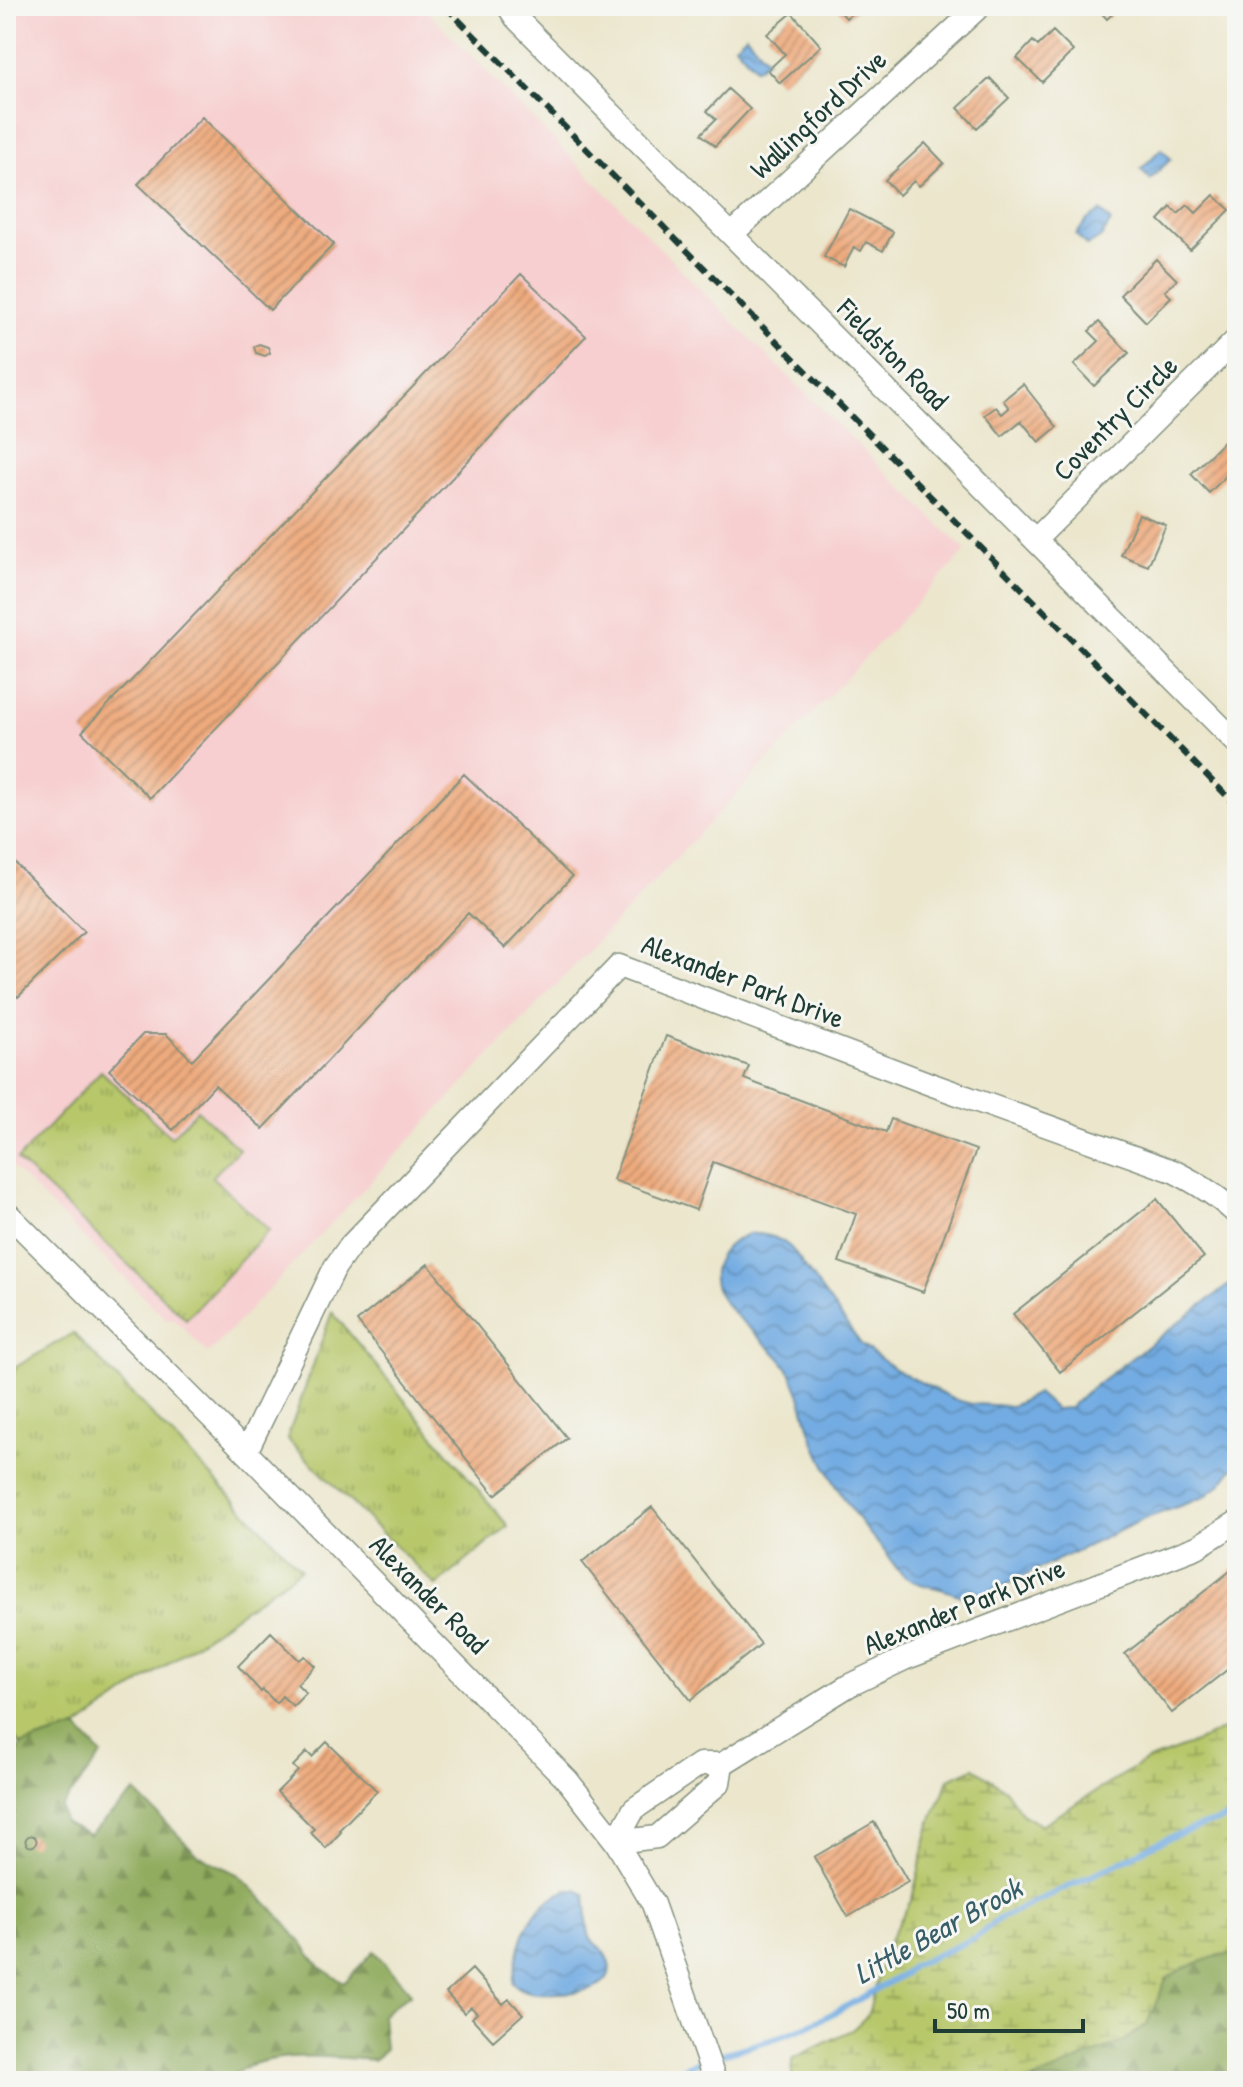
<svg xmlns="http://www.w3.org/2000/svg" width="1243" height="2087" viewBox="0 0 1243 2087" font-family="'Patrick Hand',sans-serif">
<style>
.built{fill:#f7cfd0}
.grass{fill:url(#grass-tufts);stroke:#6b824f;stroke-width:2}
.forest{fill:url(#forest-firs);stroke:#587449;stroke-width:2}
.wetland{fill:url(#wetland-marsh);stroke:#6b824f;stroke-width:2}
.water{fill:url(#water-waves);stroke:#49748b;stroke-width:2}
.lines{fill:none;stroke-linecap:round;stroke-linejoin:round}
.stream{stroke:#73ace2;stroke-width:6}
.building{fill:url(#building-hatch)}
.minor-casing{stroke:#859280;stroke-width:25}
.minor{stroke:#fff;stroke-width:22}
.rail{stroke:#1f3d34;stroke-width:6;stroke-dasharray:12 6;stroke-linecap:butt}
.labels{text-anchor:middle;stroke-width:6;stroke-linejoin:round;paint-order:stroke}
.street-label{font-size:28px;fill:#1f3d34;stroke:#f6f6f2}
.water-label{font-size:30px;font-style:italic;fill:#385e68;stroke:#f6f6f2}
</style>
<defs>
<pattern id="grass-tufts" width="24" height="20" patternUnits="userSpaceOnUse" patternTransform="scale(2)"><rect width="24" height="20" fill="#b7c76a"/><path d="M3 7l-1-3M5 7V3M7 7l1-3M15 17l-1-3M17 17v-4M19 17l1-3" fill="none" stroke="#94a358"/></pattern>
<pattern id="forest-firs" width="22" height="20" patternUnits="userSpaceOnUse" patternTransform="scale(2)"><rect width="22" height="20" fill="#91ac5e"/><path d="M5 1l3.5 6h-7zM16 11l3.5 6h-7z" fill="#768d4e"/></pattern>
<pattern id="wetland-marsh" width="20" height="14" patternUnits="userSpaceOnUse" patternTransform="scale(2)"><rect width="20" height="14" fill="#b7c76a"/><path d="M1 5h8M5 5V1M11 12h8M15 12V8" fill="none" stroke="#94a358"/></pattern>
<pattern id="water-waves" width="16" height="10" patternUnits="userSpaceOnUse" patternTransform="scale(2)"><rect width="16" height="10" fill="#73ace2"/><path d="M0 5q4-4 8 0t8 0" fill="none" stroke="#5e8db8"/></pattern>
<pattern id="building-hatch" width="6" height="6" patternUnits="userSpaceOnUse" patternTransform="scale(2)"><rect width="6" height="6" fill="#eeaa7d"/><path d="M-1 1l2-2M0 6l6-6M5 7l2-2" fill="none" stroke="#c08c67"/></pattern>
</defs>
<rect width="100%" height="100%" fill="#f6f6f2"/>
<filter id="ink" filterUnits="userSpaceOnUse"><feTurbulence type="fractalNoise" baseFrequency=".0125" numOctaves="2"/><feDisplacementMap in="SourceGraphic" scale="16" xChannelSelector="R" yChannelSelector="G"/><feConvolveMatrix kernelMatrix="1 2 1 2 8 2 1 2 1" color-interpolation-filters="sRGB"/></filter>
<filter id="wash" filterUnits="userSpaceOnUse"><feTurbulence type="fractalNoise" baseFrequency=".006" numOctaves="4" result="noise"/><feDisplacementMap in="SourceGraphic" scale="32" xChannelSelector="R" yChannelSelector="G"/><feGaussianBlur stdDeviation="1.8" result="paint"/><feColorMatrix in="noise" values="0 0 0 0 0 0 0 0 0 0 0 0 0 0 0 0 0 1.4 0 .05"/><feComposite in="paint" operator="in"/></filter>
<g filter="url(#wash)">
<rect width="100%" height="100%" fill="#ebe6cc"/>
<path class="built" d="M 6,6 L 422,6 L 726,315 L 966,551 L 208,1354 L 175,1319 L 165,1318 L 6,1161 Z"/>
<path class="grass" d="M 101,1071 L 171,1137 L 197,1110 L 239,1149 L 212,1177 L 269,1230 L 186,1319 L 17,1160 Z
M 332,1312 L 508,1526 L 436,1586 L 287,1439 Z
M 73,1333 L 301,1569 L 77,1728 L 21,1745 L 6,1729 L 6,1373 Z"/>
<path class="forest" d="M 77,1728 L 102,1755 L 61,1807 L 64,1822 L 89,1835 L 135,1792 L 198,1855 L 239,1875 L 284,1921 L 321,1968 L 344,1983 L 374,1951 L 411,1993 L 382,2015 L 385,2050 L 374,2060 C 332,2057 257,2047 227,2081 L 6,2081 L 6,1773 L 21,1745 Z
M 1237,1953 L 1237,2081 L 1030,2081 C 1072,2060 1115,2033 1153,2005 C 1161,1999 1160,1986 1167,1978 C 1183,1962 1216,1955 1237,1953 Z"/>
<path class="wetland" d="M 1237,1723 L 1237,1953 L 1220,1955 L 1185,1967 L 1166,1979 L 1147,2024 L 1124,2041 L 1030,2081 L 792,2081 L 792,2059 L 852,2030 L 868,2015 L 880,1968 L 894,1931 L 912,1899 L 930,1824 L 949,1779 L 974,1768 L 1005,1789 L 1023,1815 L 1041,1825 L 1144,1762 L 1185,1747 Z"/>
<path class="water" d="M 746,35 L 767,60 L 756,69 L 735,45 Z
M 1161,149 L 1171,159 L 1150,179 L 1141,169 Z
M 1101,211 L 1111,222 L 1101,237 L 1087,246 L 1076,235 L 1087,220 Z
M 748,1234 C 764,1233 779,1237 791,1248 L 861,1344 L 896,1370 L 956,1400 L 972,1404 L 1012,1406 L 1037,1393 L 1055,1409 L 1070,1408 L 1085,1393 L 1230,1284 L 1237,1299 L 1237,1463 L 1221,1484 L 1204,1497 L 1144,1519 L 984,1595 C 968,1601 960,1595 944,1590 C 931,1586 916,1585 904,1576 C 895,1569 890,1557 882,1548 C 855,1518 829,1479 814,1441 C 804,1415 801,1385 783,1362 C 767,1341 722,1310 715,1285 C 709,1261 727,1242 748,1234 Z
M 567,1890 L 577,1890 L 585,1894 C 587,1906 586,1927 590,1937 C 594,1945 603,1948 606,1956 C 622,1987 581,1993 560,1993 C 542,1993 527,1996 513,1983 C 518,1944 526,1907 567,1890 Z"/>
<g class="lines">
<path class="stream" d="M 660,2081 C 698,2056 740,2051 782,2036 C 826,2020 864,1996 904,1974 L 912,1966 L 975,1938 L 997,1920 L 1131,1857 C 1164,1837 1200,1825 1237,1816"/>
</g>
<g id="blocks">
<path class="building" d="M 583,6 L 611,6 L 612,12 L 585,16 Z
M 835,6 L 860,6 L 846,18 Z
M 1095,6 L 1121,6 L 1107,19 Z
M 792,13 L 821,46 L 780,83 L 768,70 L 785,54 L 767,34 Z
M 1053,31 L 1073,51 L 1042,82 L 1017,58 L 1033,41 L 1038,46 Z
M 990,78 L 1009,98 L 977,128 L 958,108 Z
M 728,89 L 750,109 L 715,146 L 701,134 L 716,119 L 707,111 Z
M 202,117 L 334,244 L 270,310 L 138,184 Z
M 925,143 L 944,163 L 919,186 L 914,181 L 899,195 L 885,180 Z
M 1214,195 L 1230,210 L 1190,250 L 1159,220 L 1171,207 L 1178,214 L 1188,205 L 1196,213 Z
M 849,209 L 893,232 L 883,251 L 866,242 L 861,251 L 854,247 L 844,267 L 824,257 Z
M 1156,259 L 1177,280 L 1165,291 L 1171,297 L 1146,322 L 1120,295 Z
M 521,274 L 586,336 L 150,798 L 82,732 Z
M 1099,322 L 1129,353 L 1094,386 L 1074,365 L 1099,341 L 1089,331 Z
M 259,344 L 268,347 L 270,353 L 265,356 L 256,353 L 254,347 Z
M 1023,384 L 1057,427 L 1039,442 L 1021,421 L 1002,436 L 985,415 L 996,407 L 1002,414 L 1009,408 L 1003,400 Z
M 1224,441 L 1237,454 L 1237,478 L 1231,471 L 1209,493 L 1191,474 Z
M 1139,514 L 1166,525 L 1148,566 L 1121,555 Z
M 464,774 L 572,877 L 505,948 L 468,913 L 263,1129 L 215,1085 L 173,1130 L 109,1070 L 143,1034 L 166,1034 L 192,1060 Z
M 6,854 L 84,932 L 18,997 L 6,985 Z
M 666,1036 L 749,1066 L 744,1079 L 886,1132 L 891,1119 L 976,1150 L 923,1292 L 839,1262 L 856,1214 L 713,1162 L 696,1210 L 613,1180 Z
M 1157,1199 L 1204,1257 L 1060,1372 L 1013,1314 Z
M 428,1264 L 567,1438 L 495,1495 L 357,1321 Z
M 652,1507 L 761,1644 L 691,1700 L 582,1562 Z
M 1234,1568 L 1237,1572 L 1237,1662 L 1172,1713 L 1125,1654 Z
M 271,1632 L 299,1660 L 305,1656 L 315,1666 L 297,1684 L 306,1693 L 293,1706 L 282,1696 L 276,1703 L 263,1690 L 261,1692 L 238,1666 Z
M 327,1742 L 377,1791 L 339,1830 L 341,1832 L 326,1848 L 310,1832 L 314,1829 L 277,1792 L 298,1771 L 293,1766 L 307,1752 L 312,1757 Z
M 874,1822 L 908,1882 L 848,1917 L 814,1857 Z
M25.5 1841a5.5 5.5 0 1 1 11 0a5.5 5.5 0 1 1-11 0Z
M 472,1969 L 503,2004 L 509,1999 L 523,2014 L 493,2041 L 472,2018 L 477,2013 L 471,2007 L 464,2013 L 446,1993 Z"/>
</g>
</g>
<g filter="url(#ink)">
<use href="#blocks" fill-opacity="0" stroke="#859280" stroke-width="2"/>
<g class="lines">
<defs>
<path id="minor" d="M 508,6 L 516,18 L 1237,743
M 732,234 L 980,6
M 1035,540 L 1237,339
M 6,1212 L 246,1452 L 568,1781 L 616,1842 L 653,1904 L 715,2081
M 246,1452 L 335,1267 L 350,1246 L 619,966 L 930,1084 L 1173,1171 C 1197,1183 1217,1195 1237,1214
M 616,1842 L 634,1809 L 700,1764 L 722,1764 L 848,1686 L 904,1659 L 1197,1547 L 1237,1522
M 616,1842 L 657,1837 L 719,1783 L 722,1764"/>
</defs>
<use href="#minor" class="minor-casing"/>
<use href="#minor" class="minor"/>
<path class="rail" d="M 445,6 L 1237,806"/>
</g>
</g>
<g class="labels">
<g class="street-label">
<text transform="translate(818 114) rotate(-43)" y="10">Wallingford Drive</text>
<text transform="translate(893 354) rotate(45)" y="10">Fieldston Road</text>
<text transform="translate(1115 418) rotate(-45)" y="10">Coventry Circle</text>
<text transform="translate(743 981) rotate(21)" y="10">Alexander Park Drive</text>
<text transform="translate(429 1594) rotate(45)" y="10">Alexander Road</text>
<text transform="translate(964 1606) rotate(-22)" y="10">Alexander Park Drive</text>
</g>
<g class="water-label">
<text transform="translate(938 1931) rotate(-29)" y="10">Little Bear Brook</text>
</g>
</g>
<rect width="1243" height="2087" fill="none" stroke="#f6f6f2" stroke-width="32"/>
<path d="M935 2019v12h148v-12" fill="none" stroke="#1f3d34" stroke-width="4"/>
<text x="947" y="2019" font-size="24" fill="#1f3d34" stroke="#f6f6f2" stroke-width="6" paint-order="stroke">50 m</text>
</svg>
